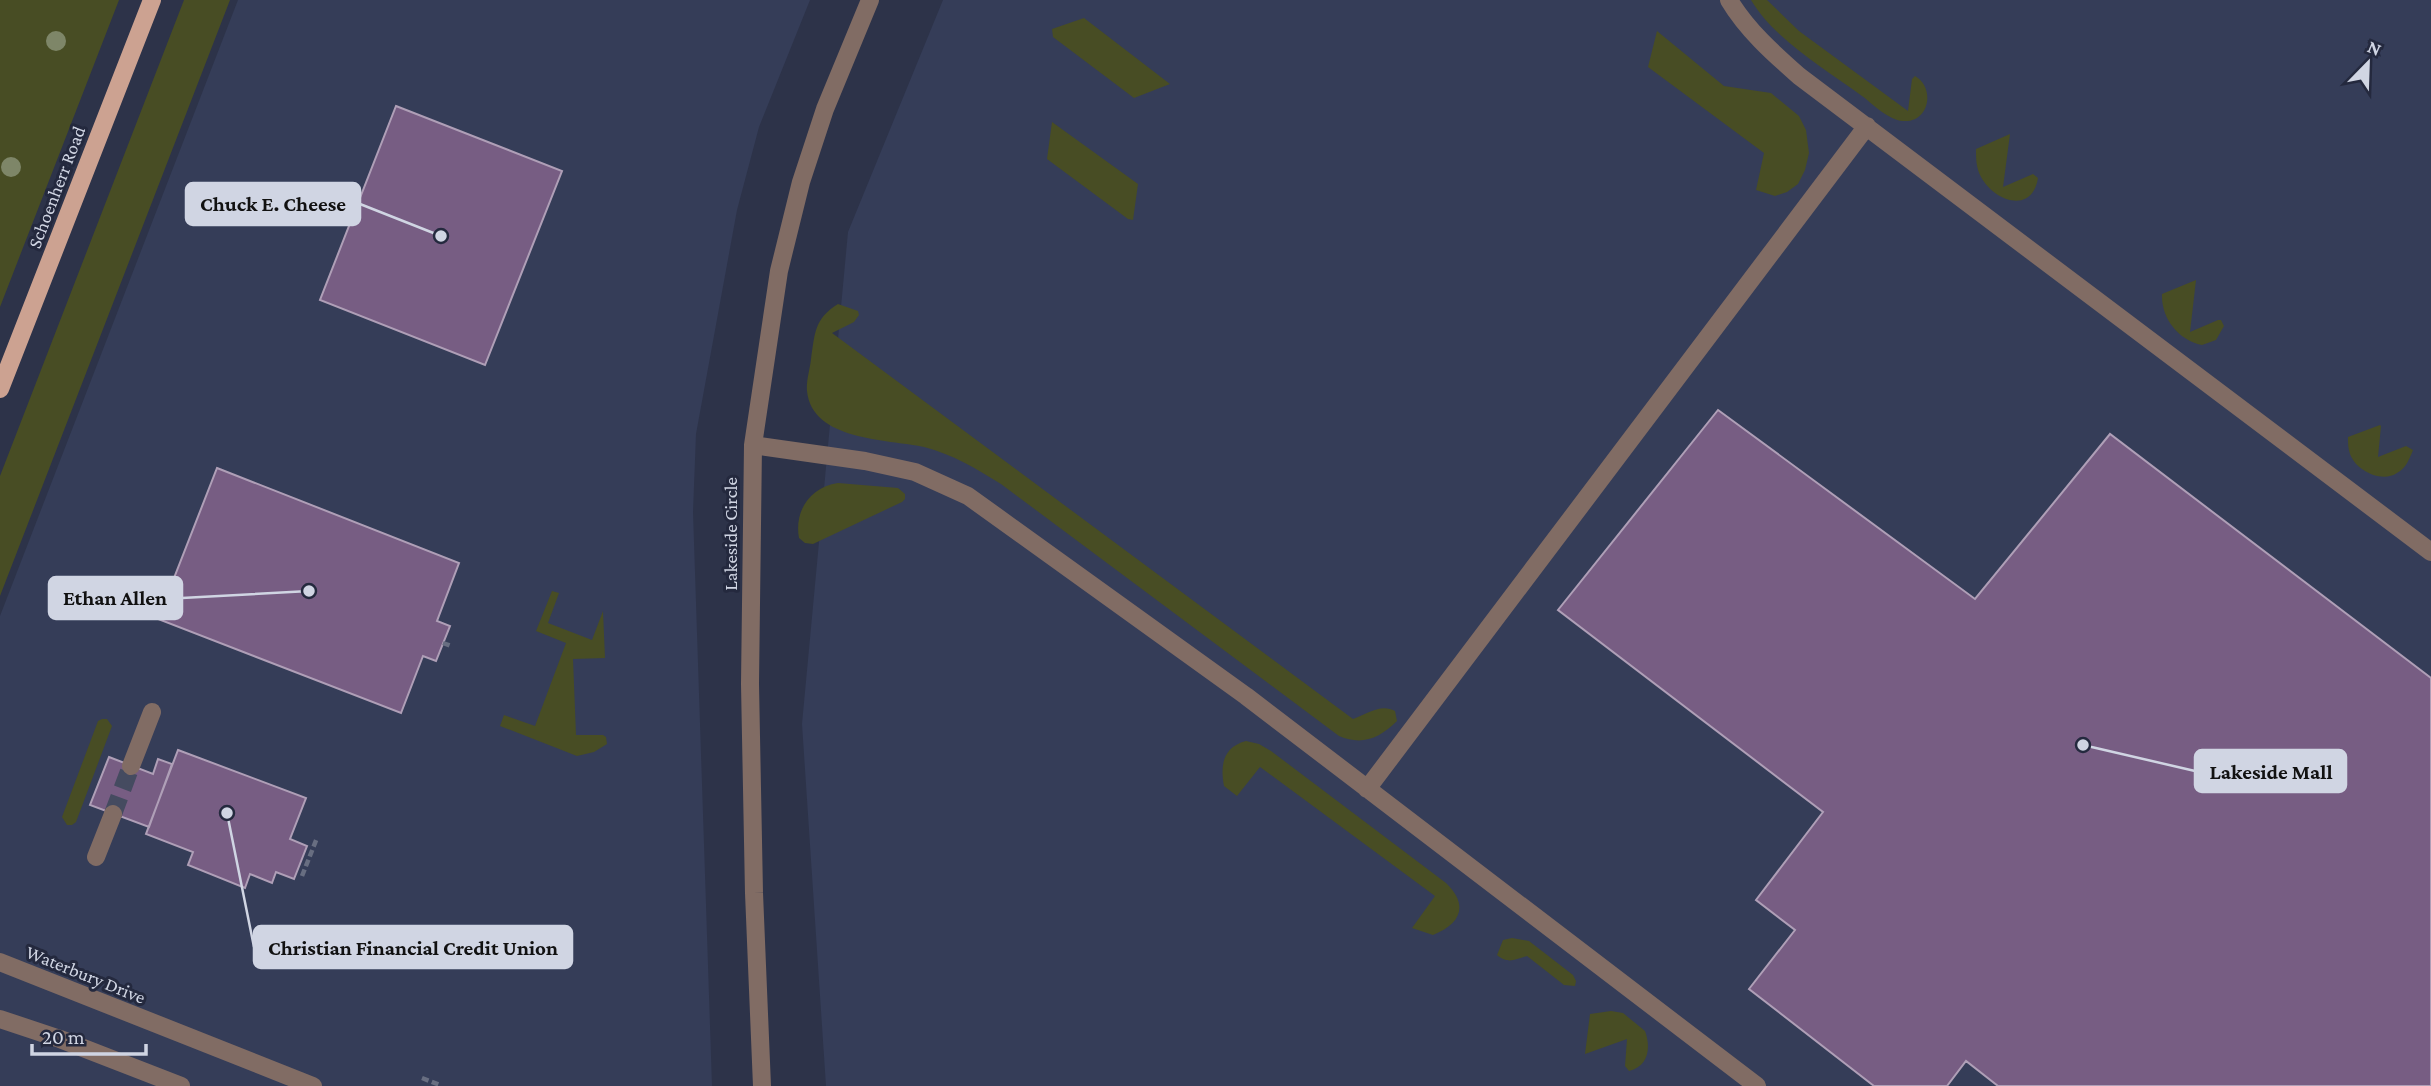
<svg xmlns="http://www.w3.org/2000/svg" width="2431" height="1086" viewBox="0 0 2431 1086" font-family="'Crimson Pro',serif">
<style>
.built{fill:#353d58}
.green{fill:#484d24}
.building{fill:#775d83;stroke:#af9fb7;stroke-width:2}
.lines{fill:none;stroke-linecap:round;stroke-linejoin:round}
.minor-tunnel{stroke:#454b60;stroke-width:18;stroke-dasharray:18 9;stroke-linecap:butt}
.path{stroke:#686e81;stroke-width:4.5;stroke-dasharray:7 3.5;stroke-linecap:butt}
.minor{stroke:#816c64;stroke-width:18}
.major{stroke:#cca291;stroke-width:18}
.tree{fill:#7e8668}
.labels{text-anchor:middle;stroke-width:6;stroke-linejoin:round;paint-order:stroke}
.street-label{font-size:19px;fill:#d0d5e3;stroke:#24293e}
.leader{fill:none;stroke:#d0d5e3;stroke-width:2.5}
.callout-dot{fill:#d0d5e3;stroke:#24293e;stroke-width:2.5}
.callout{fill:#d0d5e3;stroke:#d0d5e3;stroke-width:2.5}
.callout-label{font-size:21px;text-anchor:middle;font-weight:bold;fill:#111}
</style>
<rect width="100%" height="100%" fill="#2d3349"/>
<path class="built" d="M 238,0 L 810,0 L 759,127 L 737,210 L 696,434 L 693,512 L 712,1086 L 0,1086 L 0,616 Z
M 943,0 L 2431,0 L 2431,1086 L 826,1086 L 802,724 L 848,232 Z"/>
<path class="green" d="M 0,0 L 119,0 L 0,307 Z
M 184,0 L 230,0 L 0,596 L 0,476 Z
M 1751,0 L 1767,0 L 1799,31 L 1908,111 L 1912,79 L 1915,76 C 1936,88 1929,123 1903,121 C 1888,120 1873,104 1862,96 C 1825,69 1774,39 1751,0 Z
M 1084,18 L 1170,84 L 1134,98 L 1053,37 L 1052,29 Z
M 1657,31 L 1724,86 L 1771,93 L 1799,116 L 1806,130 L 1809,153 L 1805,170 L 1798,184 L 1787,192 L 1775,196 L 1756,190 L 1764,153 L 1648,67 Z
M 1052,122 L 1138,184 L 1133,220 L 1128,219 L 1047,159 Z
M 2010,134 L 2003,187 L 2033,174 L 2038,178 C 2032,215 1994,201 1981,177 C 1976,168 1976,158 1976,149 Z
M 2196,280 L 2190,332 L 2218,320 L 2221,320 L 2224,326 L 2216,340 L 2202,345 C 2178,340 2161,318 2162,294 Z
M 838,304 L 858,311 L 859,315 L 854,322 L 832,333 L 1353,719 C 1367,714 1381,703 1395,711 L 1397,721 C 1380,738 1362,746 1339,736 L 1001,484 C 977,469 952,454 924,447 C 887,439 812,441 807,391 C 806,381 810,369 811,359 C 815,333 814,319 838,304 Z
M 2380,425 L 2381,426 L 2378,457 L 2406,446 L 2413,450 C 2409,460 2406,468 2397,473 C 2382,483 2356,471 2350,454 C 2348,449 2348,443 2348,437 Z
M 838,483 L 898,488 L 905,494 L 905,499 L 902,502 L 813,544 L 805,543 L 799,538 C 794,511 810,487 838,483 Z
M 552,591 L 559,593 L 548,623 L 592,640 L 603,611 L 605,658 L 573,659 L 576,735 L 603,735 L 606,737 L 607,744 L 594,752 L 577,756 L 500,726 L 504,715 L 535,726 L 566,643 L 536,631 Z
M 102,719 L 107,719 L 112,726 L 76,822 L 72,825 L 67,825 L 62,817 L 98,721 Z
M 1246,741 L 1259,744 L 1271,751 L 1446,883 C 1469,905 1461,924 1433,935 L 1412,928 L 1435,896 L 1260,767 L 1237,796 L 1224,786 C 1220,765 1223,747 1246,741 Z
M 1512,938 L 1529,941 L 1573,975 L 1576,981 L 1575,986 L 1564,985 L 1527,956 C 1514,960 1508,964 1497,955 L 1503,940 Z
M 1611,1011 L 1623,1013 L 1645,1031 C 1651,1047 1649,1066 1629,1071 L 1625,1066 L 1627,1039 L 1585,1054 L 1590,1014 Z"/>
<path class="building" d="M 396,106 L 562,171 L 485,365 L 320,300 Z
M 1718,410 L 1975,599 L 2110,434 L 2431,678 L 2431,1086 L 1998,1086 L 1966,1061 L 1947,1086 L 1874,1086 L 1749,989 L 1795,930 L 1756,900 L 1823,812 L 1558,610 Z
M 217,468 L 459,563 L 437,621 L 450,626 L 436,661 L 423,656 L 401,713 L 158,619 Z
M 178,750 L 306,798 L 290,839 L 307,846 L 294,879 L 276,872 L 272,883 L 250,874 L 245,888 L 188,865 L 193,852 L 146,834 Z
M 109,757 L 153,774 L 158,759 L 172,764 L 149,827 L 90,805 Z"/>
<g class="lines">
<path class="minor-tunnel" d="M 113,814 L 131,766"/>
<path class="path" d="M 443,643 L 451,646
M 302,876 L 317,838
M 422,1078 L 440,1085"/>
<path class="minor" d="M 1729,0 C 1747,30 1773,53 1799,76 L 2431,552
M 753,445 L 865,461 L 915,472 L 968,496 L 1246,696 L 1757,1086
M 131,766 L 152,712
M 1367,789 L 1867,126
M 96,857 L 113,814
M 0,962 L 313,1086
M 0,1019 L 60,1039 L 181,1086
M 762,1086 L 754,893 L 750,684 L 753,445 L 779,271 L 801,182 L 825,109 L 870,0"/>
<path class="major" d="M 0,389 L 152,0"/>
</g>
<g class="tree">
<circle cx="56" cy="41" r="10"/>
<circle cx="11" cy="167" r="10"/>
</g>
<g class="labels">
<g class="street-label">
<text transform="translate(56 187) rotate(-69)" y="7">Schoenherr Road</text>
<text transform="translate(730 534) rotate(-90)" y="7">Lakeside Circle</text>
<text transform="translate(86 974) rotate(22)" y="7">Waterbury Drive</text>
</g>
</g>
<path class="leader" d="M441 236L360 204M309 591L182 598M2083 745L2195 771M227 813L254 947"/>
<g class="callout-dot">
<circle cx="441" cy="236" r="7"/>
<circle cx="309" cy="591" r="7"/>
<circle cx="2083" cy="745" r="7"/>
<circle cx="227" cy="813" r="7"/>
</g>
<g class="callout">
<rect x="186" y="183" width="174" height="42" rx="7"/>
<rect x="49" y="577" width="133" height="42" rx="7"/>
<rect x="2195" y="750" width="151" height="42" rx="7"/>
<rect x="254" y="926" width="318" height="42" rx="7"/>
</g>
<g class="callout-label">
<text x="273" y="211">Chuck E. Cheese</text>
<text x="115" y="605">Ethan Allen</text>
<text x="2271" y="779">Lakeside Mall</text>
<text x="413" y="955">Christian Financial Credit Union</text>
</g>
<g transform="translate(2368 63) rotate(23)" stroke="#24293e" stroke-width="5" paint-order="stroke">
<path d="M0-5L12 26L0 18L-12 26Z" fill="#d0d5e3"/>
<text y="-10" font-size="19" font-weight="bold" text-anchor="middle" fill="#d0d5e3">N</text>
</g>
<path d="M32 1044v10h114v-10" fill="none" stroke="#d0d5e3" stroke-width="3.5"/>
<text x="42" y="1044" font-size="21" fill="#d0d5e3" stroke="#24293e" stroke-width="5" paint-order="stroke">20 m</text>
</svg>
